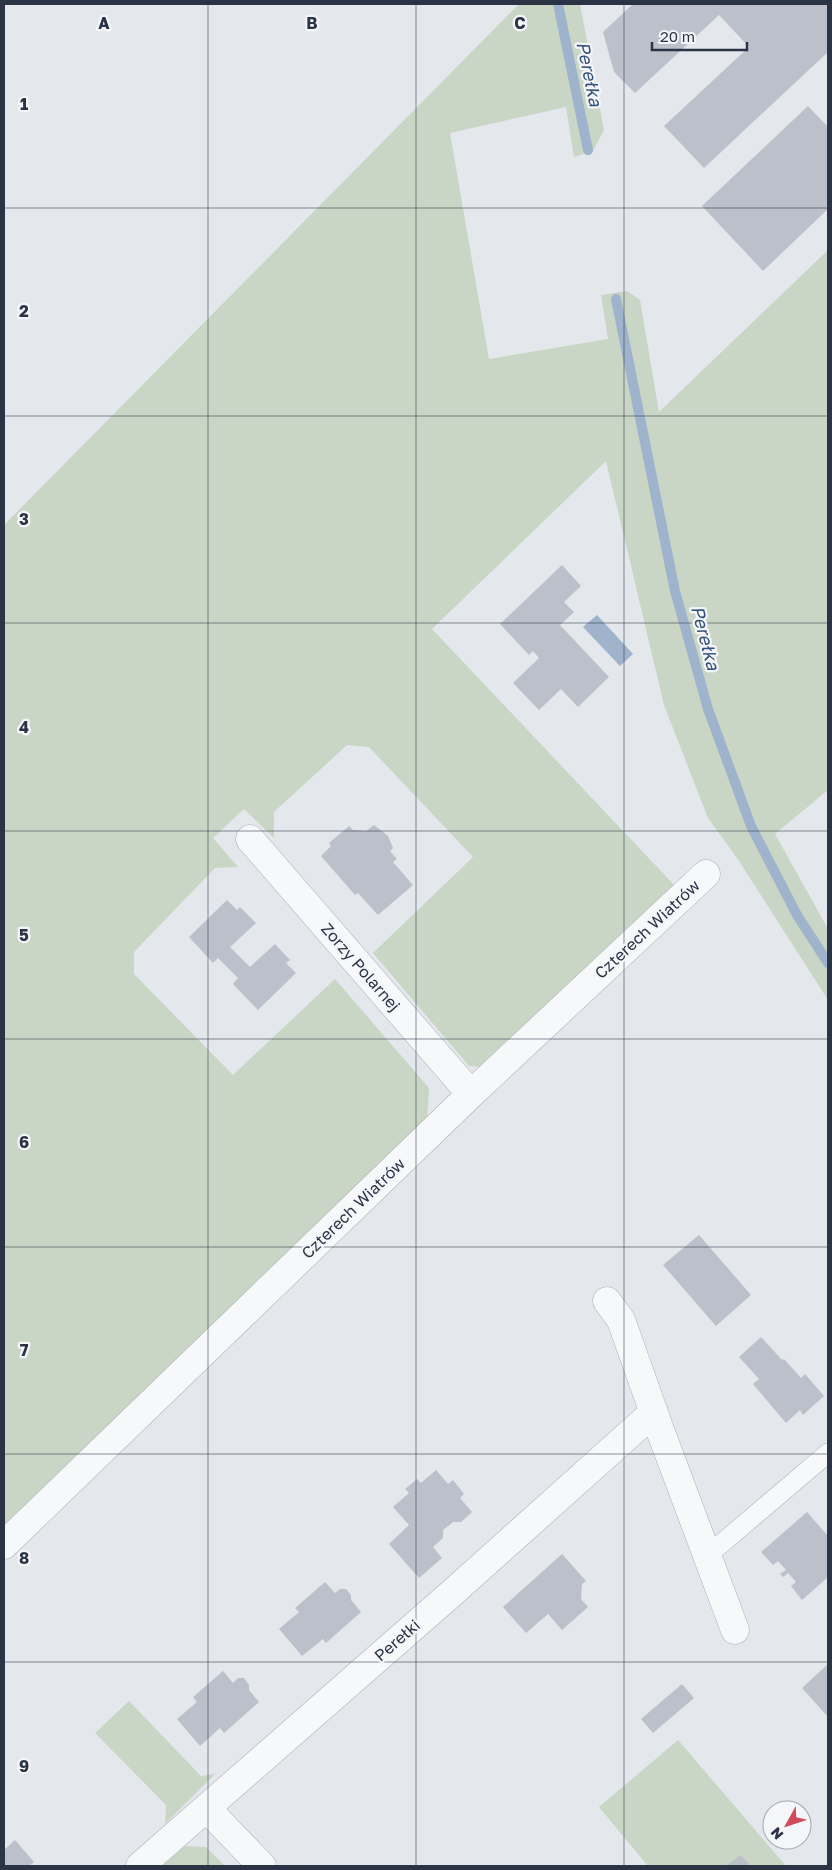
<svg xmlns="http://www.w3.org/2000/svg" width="832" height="1870" viewBox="0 0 832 1870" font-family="'Golos Text',sans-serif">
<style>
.green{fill:#c9d6c5}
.water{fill:#9fb4cc}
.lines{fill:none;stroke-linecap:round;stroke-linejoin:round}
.stream{stroke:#9fb4cc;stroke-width:10}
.building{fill:#bbc0ca}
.lane-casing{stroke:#a9aeb7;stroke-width:20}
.street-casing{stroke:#a9aeb7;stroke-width:29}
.lane{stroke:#f7f8fa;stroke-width:19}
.street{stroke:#f7f8fa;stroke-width:28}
.grid{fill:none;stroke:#2b3445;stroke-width:1;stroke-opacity:0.55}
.labels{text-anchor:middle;stroke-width:4.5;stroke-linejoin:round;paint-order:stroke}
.street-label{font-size:16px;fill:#2b3445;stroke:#f4f6f9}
.water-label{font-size:18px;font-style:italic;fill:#34527a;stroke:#f4f6f9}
.grid-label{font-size:16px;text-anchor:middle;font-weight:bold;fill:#2b3445;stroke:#f4f6f9;stroke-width:4.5;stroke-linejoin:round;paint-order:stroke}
</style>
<rect width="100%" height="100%" fill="#e4e7ec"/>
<path class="green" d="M 519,4 L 580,4 L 604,130 L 593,151 L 574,157 L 566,107 L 450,133 L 489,359 L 608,339 L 601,295 L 627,291 L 640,300 L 659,412 L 828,250 L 828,790 L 775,834 L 828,929 L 828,1000 L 739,861 L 708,818 L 664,705 L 606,461 L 432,629 L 677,888 L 483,1067 L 469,1066 L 373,953 L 473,857 L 369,747 L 347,745 L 274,812 L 274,838 L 244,809 L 213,838 L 238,867 L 215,868 L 134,952 L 134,974 L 233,1075 L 335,979 L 429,1088 L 427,1124 L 4,1532 L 4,525 Z
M 129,1701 L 201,1776 L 215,1774 L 165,1824 L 166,1805 L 95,1733 Z
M 678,1740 L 786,1866 L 648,1866 L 599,1807 Z
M 185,1846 L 206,1847 L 225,1866 L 162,1866 Z"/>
<path class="water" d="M 597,615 L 633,654 L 620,666 L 583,627 Z"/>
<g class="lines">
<path class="stream" d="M 558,4 L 588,150
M 616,299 L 675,591 L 708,709 L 751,826 L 797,915 L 828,963"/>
</g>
<path class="building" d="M 633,4 L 828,4 L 828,52 L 704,168 L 664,126 L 749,47 L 719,15 L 635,93 L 614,72 L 603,32 Z
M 808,106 L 828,127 L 828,209 L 763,271 L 702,206 Z
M 562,565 L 581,586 L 564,602 L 574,612 L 560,625 L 609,677 L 578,707 L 561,689 L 539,710 L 513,683 L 539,658 L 533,651 L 529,655 L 500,624 Z
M 374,825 L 388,836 L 393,848 L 390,851 L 397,859 L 393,862 L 413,885 L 378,915 L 358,893 L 355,895 L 321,856 L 331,846 L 329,843 L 349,826 L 353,830 L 366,831 Z
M 227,900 L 237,910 L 240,907 L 256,923 L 230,947 L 250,967 L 275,944 L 290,960 L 286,963 L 296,973 L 258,1010 L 233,984 L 238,978 L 218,958 L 213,963 L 189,937 Z
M 699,1235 L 751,1295 L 716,1326 L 663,1265 Z
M 761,1337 L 782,1360 L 784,1359 L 801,1378 L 805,1374 L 824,1396 L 803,1415 L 800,1410 L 786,1423 L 753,1384 L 759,1379 L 739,1357 Z
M 436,1470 L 448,1484 L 453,1480 L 464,1494 L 460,1498 L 472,1512 L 461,1522 L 453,1522 L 443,1530 L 443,1538 L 433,1547 L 442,1558 L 419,1578 L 389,1544 L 409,1525 L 393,1507 L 409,1493 L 405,1489 L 417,1479 L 421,1483 Z
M 807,1512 L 828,1536 L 828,1577 L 802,1600 L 791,1586 L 796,1582 L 788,1573 L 783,1577 L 780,1574 L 786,1570 L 778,1561 L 773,1565 L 761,1552 Z
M 562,1554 L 586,1581 L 582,1584 L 581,1599 L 588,1607 L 562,1630 L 548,1614 L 526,1633 L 503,1607 Z
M 325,1582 L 335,1593 L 340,1589 L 346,1589 L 351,1595 L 351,1600 L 361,1612 L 326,1643 L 323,1639 L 302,1656 L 279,1629 L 299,1612 L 295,1608 Z
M 828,1664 L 828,1717 L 802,1688 Z
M 223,1671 L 233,1683 L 238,1678 L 244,1678 L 249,1685 L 249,1690 L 259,1702 L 224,1733 L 220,1728 L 200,1746 L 177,1719 L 197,1702 L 193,1697 Z
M 682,1684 L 694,1698 L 653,1733 L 641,1719 Z
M 15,1840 L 34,1862 L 29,1866 L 4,1866 L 4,1850 Z
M 741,1855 L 750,1866 L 725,1866 Z"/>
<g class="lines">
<defs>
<path id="lane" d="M 708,1555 L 828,1453"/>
<path id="street" d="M 250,839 L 471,1094
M 607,1301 L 621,1320 L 660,1430 L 735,1630
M 4,1545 L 471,1094 L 706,874
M 206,1808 L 262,1866
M 140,1866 L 452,1593 L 654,1412"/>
</defs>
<use href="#lane" class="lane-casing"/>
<use href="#street" class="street-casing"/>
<use href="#lane" class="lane"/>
<use href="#street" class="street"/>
</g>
<path class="grid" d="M 208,4 L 208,1866M 416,4 L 416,1866M 624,4 L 624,1866M 4,208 L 828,208M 4,416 L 828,416M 4,623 L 828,623M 4,831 L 828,831M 4,1039 L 828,1039M 4,1247 L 828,1247M 4,1454 L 828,1454M 4,1662 L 828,1662"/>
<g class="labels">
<g class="street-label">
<text transform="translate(647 929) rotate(-43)" y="6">Czterech Wiatrów</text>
<text transform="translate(361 967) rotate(49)" y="6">Zorzy Polarnej</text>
<text transform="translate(353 1208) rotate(-44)" y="6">Czterech Wiatrów</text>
<text transform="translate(397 1640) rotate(-41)" y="6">Perełki</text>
</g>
<g class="water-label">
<text transform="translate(589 74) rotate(78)" y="6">Perełka</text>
<text transform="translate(705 638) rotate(75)" y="6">Perełka</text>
</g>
</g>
<g class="grid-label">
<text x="104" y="29">A</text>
<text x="312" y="29">B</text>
<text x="520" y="29">C</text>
<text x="24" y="110">1</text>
<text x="24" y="317">2</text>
<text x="24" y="525">3</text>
<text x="24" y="733">4</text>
<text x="24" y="941">5</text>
<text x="24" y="1148">6</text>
<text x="24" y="1356">7</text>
<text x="24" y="1564">8</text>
<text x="24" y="1772">9</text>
</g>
<rect width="832" height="1870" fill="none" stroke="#2b3445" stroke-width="10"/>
<g transform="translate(787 1825) rotate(230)"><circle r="24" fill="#f4f6f9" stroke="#a4a8b1"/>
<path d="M0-4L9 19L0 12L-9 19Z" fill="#d1495b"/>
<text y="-8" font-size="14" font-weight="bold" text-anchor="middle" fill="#2b3445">N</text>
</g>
<path d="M652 42v8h95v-8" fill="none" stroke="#2b3445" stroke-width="2.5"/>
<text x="660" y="42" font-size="15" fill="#2b3445" stroke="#f4f6f9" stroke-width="4" paint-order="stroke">20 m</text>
</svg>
